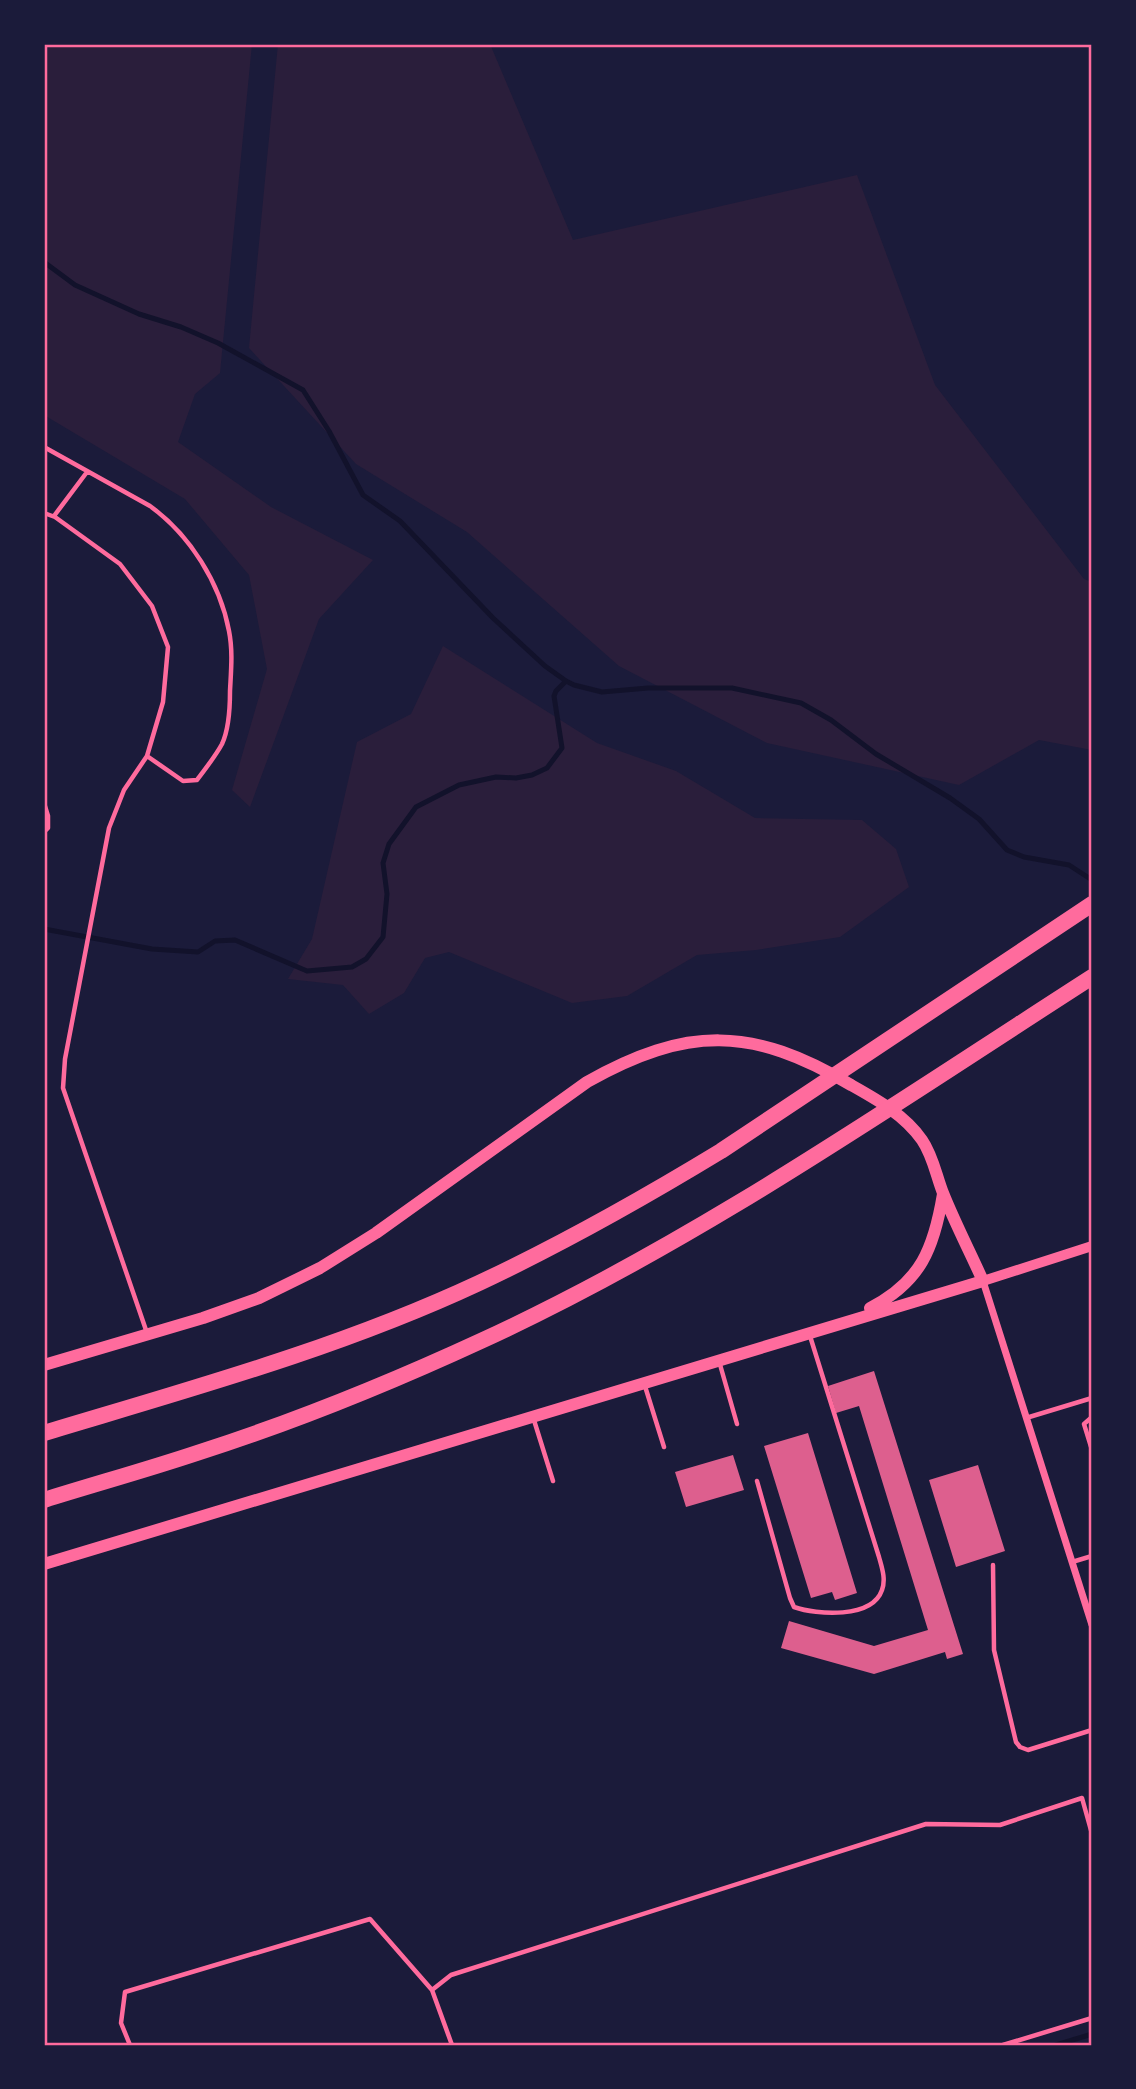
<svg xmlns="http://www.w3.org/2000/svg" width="1136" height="2089" viewBox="0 0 1136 2089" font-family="Commissioner,sans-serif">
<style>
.green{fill:#2a1e3b}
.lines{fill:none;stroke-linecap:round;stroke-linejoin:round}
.stream{stroke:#12122b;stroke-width:5}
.building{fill:#dd5f8e}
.service{stroke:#ff6b9d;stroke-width:4.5}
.minor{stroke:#ff6b9d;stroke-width:7}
.tertiary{stroke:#ff6b9d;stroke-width:10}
.secondary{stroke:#ff6b9d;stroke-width:12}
.motorway{stroke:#ff6b9d;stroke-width:16}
.neatline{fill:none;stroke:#ff6b9d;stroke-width:2.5}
</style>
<rect width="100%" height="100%" fill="#1b1b3a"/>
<path class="green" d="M 44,44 L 252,44 L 220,373 L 195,394 L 178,442 L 271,507 L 373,560 L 319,619 L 250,807 L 232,790 L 267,669 L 249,575 L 185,499 L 44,415 Z
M 278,44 L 490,44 L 573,240 L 857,175 L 935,385 L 1084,579 L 1092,582 L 1092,750 L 1039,740 L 959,785 L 767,743 L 619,666 L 467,532 L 356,464 L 249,348 Z
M 443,646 L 597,743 L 676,771 L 755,818 L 862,820 L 896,849 L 909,887 L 840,937 L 756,950 L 697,955 L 627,996 L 572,1003 L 449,952 L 425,958 L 404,993 L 369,1014 L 343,985 L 288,979 L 312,939 L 357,742 L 411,714 Z"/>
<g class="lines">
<path class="stream" d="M 44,262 L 75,285 L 139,314 L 181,327 L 218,343 L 303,390 L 329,431 L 363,495 L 400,521 L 493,618 L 545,666 L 566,681 L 574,685 L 602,692 L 648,688 L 732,688 L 801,703 L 831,720 L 876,754 L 950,798 L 979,819 L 1007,850 L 1024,857 L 1069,865 L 1092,880
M 44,929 L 152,949 L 198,952 L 215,941 L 235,940 L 307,971 L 352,967 L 366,959 L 383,937 L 387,894 L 383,863 L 389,844 L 416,807 L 459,785 L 496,777 L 516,778 L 532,775 L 547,768 L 562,748 L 554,696 L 556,691 L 566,681
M 1056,2045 L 1092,2034"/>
</g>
<path class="building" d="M 874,1371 L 963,1654 L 947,1659 L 945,1652 L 874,1674 L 781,1648 L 789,1621 L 874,1646 L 928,1630 L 859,1406 L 836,1413 L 828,1386 Z
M 808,1433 L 857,1593 L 835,1600 L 832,1592 L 811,1598 L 764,1446 Z
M 733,1455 L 744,1490 L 686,1507 L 675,1472 Z
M 978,1465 L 1005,1551 L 956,1567 L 929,1480 Z"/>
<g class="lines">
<path class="service" d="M 44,447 L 150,506 C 190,535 220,583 229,631 C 233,651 231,671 230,691 C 230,708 229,729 222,744 C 215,757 205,769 197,780 L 183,781 L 147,756
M 44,513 L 55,517 L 120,564 L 152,606 L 168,647 L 163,702 L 147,756 L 124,790 L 109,828 L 65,1059 L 63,1088 L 147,1333
M 54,516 L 87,472
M 44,803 L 48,816 L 48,828 L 44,832
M 719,1361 L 737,1424
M 644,1383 L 664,1447
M 533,1417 L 553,1481
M 1092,1417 L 1084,1424 L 1092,1450
M 1026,1418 L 1092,1398
M 757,1481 L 790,1598 L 794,1607 C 817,1615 872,1619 882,1590 C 886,1579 882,1568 879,1557 L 810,1336
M 1072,1562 L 1092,1556
M 993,1565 L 994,1650 L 1016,1742 L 1020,1747 L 1028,1750 L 1092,1730
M 130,2045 L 121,2023 L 125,1992 L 370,1919 L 432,1990
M 452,2045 L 432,1990 L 451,1975 L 926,1824 L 1000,1825 L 1082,1798 L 1092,1834
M 1003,2045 L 1092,2018"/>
<path class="minor" d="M 983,1281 L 1092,1625"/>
<path class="tertiary" d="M 983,1281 L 1092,1246"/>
<path class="secondary" d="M 870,1308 C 921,1282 934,1248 943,1194
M 44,1365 L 203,1318 L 259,1298 L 320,1268 L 376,1233 L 587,1082 C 687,1026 752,1026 851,1085 C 876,1099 905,1115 922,1140 C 933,1156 936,1175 943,1193 C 955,1223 970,1252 983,1281 L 44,1564"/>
<path class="motorway" d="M 44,1433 C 190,1389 340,1348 479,1283 C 562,1244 642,1199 721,1151 L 1092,904
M 44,1500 C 95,1484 146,1470 197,1453 C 294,1422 390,1383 483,1340 C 698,1241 894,1104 1092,977"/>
</g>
<rect width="1136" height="2089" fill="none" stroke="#1b1b3a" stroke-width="91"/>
<rect x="46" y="46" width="1044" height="1998" class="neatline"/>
</svg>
